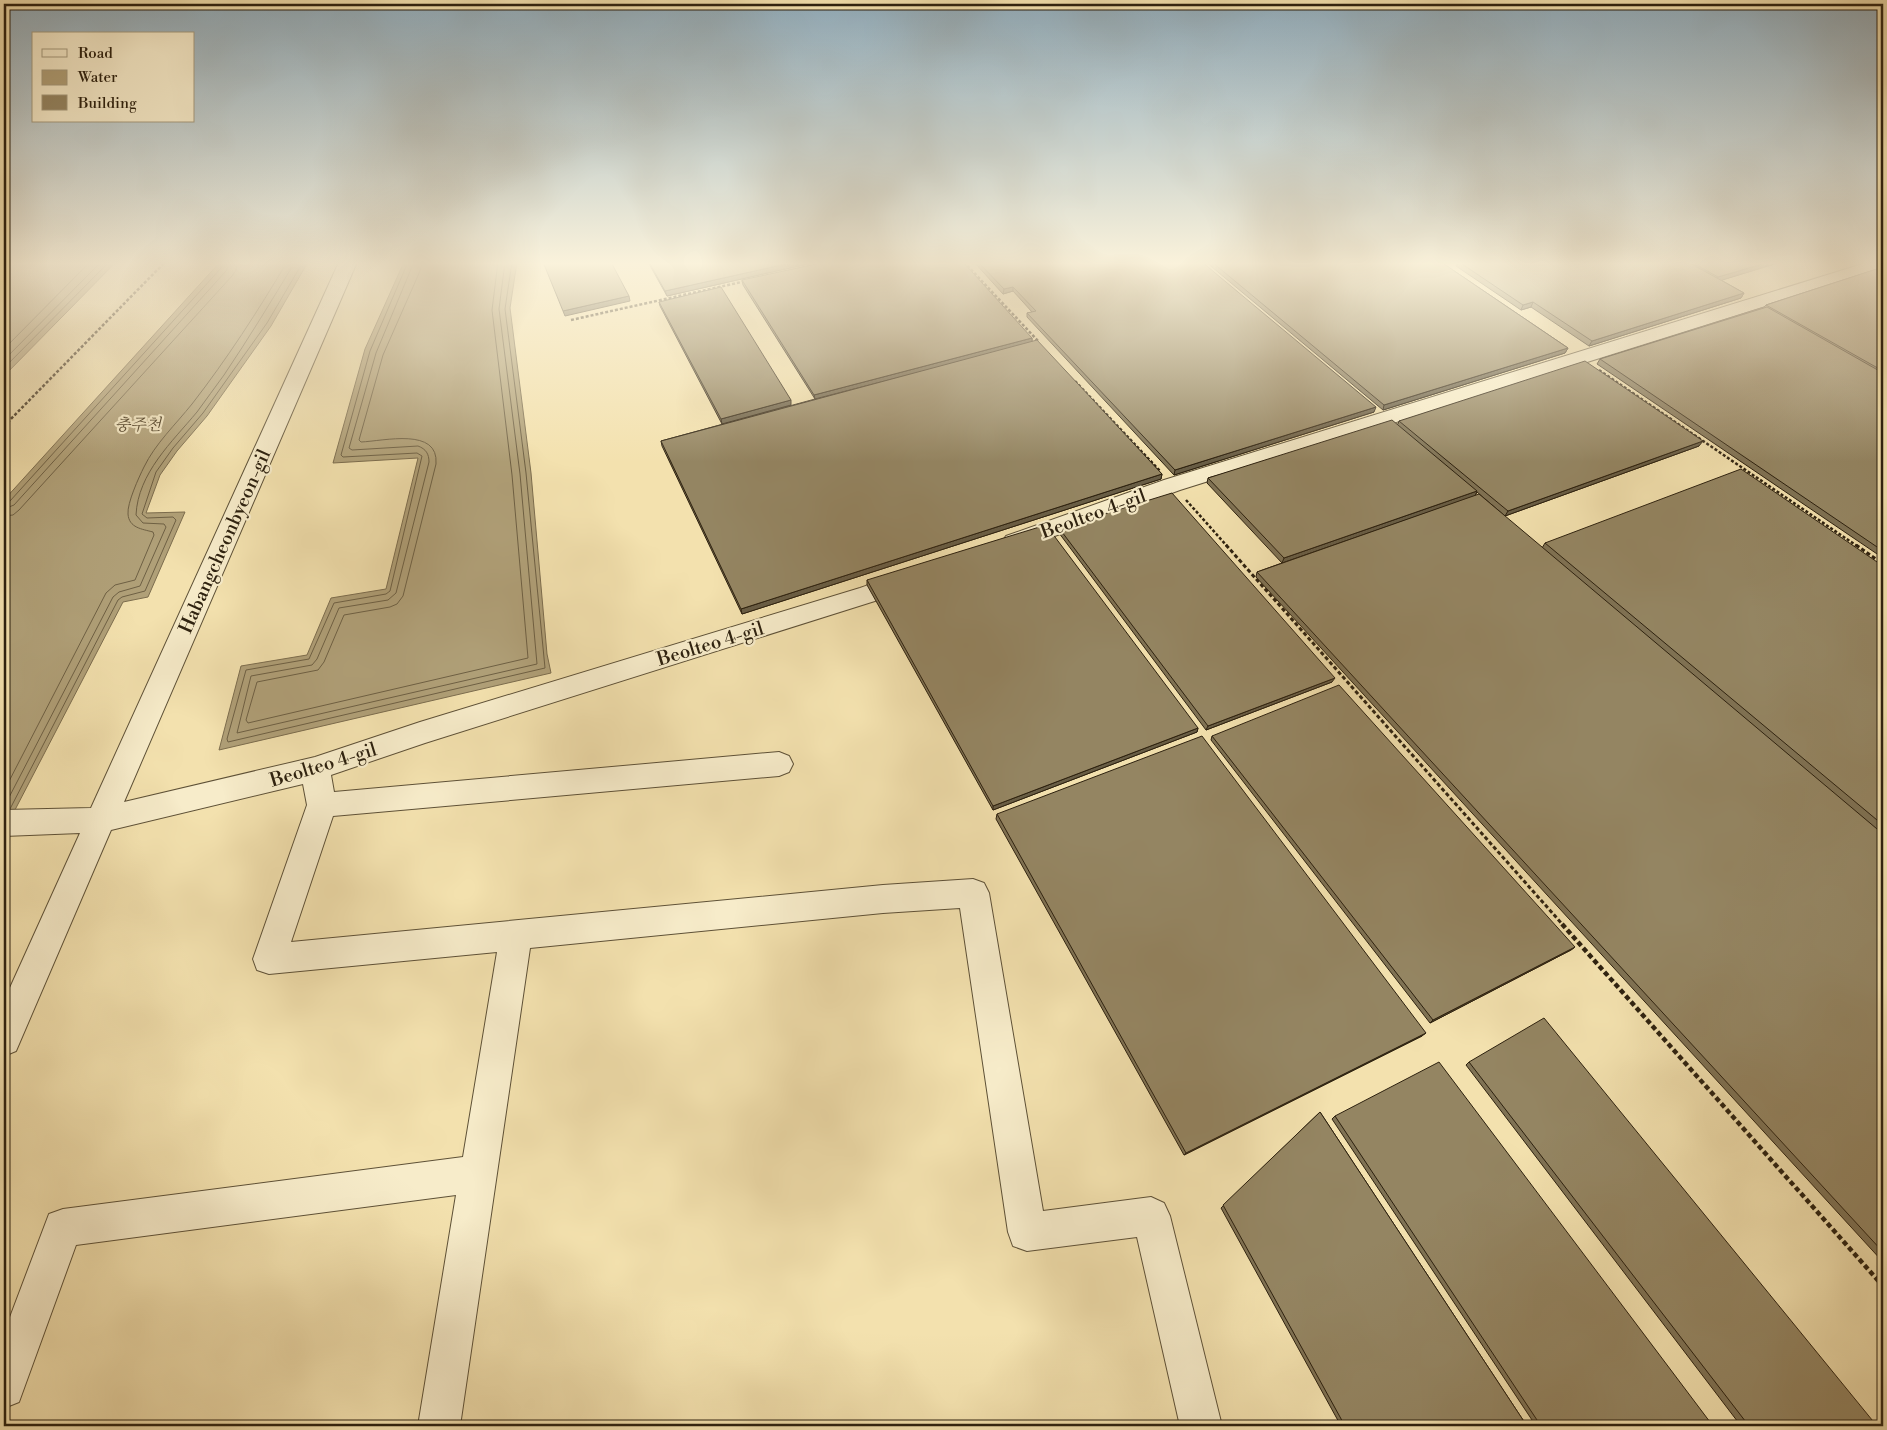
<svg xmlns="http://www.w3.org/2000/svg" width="1887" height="1430" viewBox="0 0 1887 1430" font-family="'Libre Bodoni','Noto Serif KR',serif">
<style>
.water{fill:#b0a078;stroke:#7c6d4e}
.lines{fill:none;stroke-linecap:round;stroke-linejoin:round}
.shore{stroke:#6e6044;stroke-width:1}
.minor-casing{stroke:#5e5137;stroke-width:2}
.path-far2{stroke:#2d210f;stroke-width:2.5;stroke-dasharray:3 2;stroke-linecap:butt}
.path-far1{stroke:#2d210f;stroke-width:3;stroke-dasharray:4 2.5;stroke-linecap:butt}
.path{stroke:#2d210f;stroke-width:4.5;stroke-dasharray:5 3;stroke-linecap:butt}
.minor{fill:#f7ecca;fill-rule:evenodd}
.wall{fill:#7f7254;stroke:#2d210f}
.shaded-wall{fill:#685d45;stroke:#2d210f}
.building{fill:#948562;stroke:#2d210f}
.labels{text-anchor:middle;stroke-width:4.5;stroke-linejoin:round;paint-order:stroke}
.far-water-label{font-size:16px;font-style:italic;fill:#5b4d34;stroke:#f7ecca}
.street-label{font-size:19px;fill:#2d210f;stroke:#f7ecca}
</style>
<rect width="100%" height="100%" fill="#f3e1ae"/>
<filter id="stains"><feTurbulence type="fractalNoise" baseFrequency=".004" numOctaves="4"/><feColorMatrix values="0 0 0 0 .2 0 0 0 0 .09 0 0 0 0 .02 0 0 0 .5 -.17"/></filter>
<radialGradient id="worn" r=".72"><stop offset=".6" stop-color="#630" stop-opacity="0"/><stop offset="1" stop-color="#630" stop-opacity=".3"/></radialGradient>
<path class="water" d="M 4,262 L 116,262 L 4,376 Z
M 220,262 L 308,262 L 271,326 L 207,416 L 177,451 L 160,475 L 146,513 L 185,512 L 148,597 L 123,602 L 4,831 L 4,500 Z
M 404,262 L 517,262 L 510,308 L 531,473 L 547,654 L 551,673 L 219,750 L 241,666 L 307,655 L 331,598 L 386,589 L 418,458 L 333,463 L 365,349 Z"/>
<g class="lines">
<path class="shore" d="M 408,262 L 370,351 L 341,455 L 343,457 L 417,453 L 422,456 L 390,591 L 386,594 L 334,603 L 309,659 L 246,670 L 227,739 L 228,742 L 545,668 L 526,473 L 505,309 L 512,262
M 414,262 L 376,353 L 349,448 L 352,450 L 418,446 C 426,449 429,454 429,462 L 396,593 L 388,600 L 339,608 L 317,659 L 312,665 L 251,676 L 237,733 L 537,664 L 520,474 L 499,309 L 505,262
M 422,262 L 420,271 L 383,355 L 359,440 L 361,442 C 384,441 439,427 436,464 L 403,596 L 397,604 L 390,607 L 344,615 L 324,662 L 318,670 L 257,682 L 246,720 L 248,723 L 528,658 L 512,475 L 492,310 L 498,262
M 4,349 L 90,262
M 4,360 L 101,262
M 4,368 L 109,262
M 4,502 L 10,501 L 222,267 L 223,262
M 4,509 L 14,505 L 226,271 L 230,262
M 4,516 L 13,515 L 19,510 L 232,276 L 236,270 L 237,262
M 4,791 L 106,593 L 115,585 L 135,580 L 154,535 L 153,532 C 142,529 129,528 128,514 C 127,503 139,477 144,467 C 155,444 176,424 192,404 C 227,359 258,311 287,262
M 4,807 L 113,597 L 119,592 L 140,586 L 166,527 L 164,524 L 143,523 L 136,515 C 138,473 172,442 197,412 C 206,400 215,387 224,375 C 249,338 272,300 295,262
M 10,809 L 118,600 L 122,597 L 145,591 L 176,520 L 173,517 L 147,518 L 142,514 L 156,472 L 173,448 L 203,413 L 267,323 L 303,262"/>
<defs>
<path id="minor" d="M 339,262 L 357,262 L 124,802 L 315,757 L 420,722 L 860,588 C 877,582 898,569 916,574 L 919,580 L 916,586 L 878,600 L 425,743 L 331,775 L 334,792 L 779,752 L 789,756 L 793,764 L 789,772 L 779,776 L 333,816 L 291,942 L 883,885 L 973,879 L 984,883 L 989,893 L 1043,1211 L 1151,1197 L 1164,1203 L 1170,1216 L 1222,1426 L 1180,1426 L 1137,1237 L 1027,1251 L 1013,1246 L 1008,1232 L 960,908 L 883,913 L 530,948 L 460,1426 L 418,1426 L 456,1195 L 76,1245 L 19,1402 L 4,1408 L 4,1333 L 49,1214 L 63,1209 L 463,1157 L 497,952 L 269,974 L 257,970 L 253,959 L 307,805 L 303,784 L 111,830 L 16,1051 L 4,1056 L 4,1001 L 80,833 L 4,836 L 4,810 L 91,808 Z
M 1869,262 L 1883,262 L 1883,269 L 1180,490 L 1022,548 L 1014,550 L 1006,548 L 1002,542 L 1006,536 L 1164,480 Z"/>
</defs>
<use href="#minor" class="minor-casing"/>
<path class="path-far2" d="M 964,262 L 1039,342
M 571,320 L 746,281
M 1599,370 L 1857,546
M 1075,381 L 1160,471
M 4,426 L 165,262
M 1186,500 L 1227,546"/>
<path class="path-far1" d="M 1226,545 L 1563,925
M 1856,545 L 1883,564"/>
<path class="path" d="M 1562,924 L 1883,1286"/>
<use href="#minor" class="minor"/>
</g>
<path class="wall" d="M 648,262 L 816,262 L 667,296 Z
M 974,262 L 1202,262 L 1374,412 L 1174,475 L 1027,317 L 1027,313 L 1032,312 L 1013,291 L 1003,294 Z
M 1206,262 L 1441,262 L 1568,348 L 1565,353 L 1383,410 Z
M 1458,262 L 1781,262 L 1721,280 L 1744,293 L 1741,298 L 1589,346 L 1531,307 L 1521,310 L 1456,266 Z
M 1883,267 L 1883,558 L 1597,364 L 1600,359 L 1764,307 L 1766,305 Z
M 742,280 L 1032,338 L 1032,341 L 1162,474 L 1161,479 L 742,614 L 662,446 L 661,441 L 815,399 L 743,285 Z
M 659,302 L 791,405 L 722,424 L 660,306 Z
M 1399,421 L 1699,446 L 1505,516 L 1477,492 L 1475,496 L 1542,548 L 1545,543 L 1883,566 L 1883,1262 L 1256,577 L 1257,572 L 1282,563 L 1207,483 L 1208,478 L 1398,424 Z
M 1059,528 L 1332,682 L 1206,730 L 1059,533 Z
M 867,580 L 1198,728 L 1197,732 L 993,810 L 867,585 Z
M 1212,736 L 1575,947 L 1571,950 L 1430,1023 L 1211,740 Z
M 997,814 L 1422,1036 L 1184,1155 L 996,819 Z
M 1469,1062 L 1877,1426 L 1741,1426 L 1466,1065 Z
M 1320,1112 L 1527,1426 L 1341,1426 L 1221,1208 Z
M 1335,1116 L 1713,1426 L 1536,1426 L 1332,1119 Z"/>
<path class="shaded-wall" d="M 795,262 L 816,262 L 667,296 L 665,291 Z
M 1769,262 L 1781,262 L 1716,282 L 1718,277 Z
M 1013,287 L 1013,291 L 1003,294 L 1004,289 Z
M 1744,293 L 1741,298 L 1589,346 L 1592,341 Z
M 629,296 L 630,301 L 565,316 L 563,311 Z
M 1533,302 L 1531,307 L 1521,310 L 1523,305 Z
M 1032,338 L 1032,343 L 815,399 L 814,395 Z
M 1568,348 L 1565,353 L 1383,410 L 1384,405 Z
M 791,400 L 791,405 L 722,424 L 721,419 Z
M 1376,407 L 1374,412 L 1174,475 L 1175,470 Z
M 1703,441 L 1699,446 L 1505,516 L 1508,511 Z
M 1162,474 L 1161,479 L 742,614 L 741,609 Z
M 1477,491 L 1475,496 L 1282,563 L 1284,558 Z
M 1335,678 L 1332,682 L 1206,730 L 1208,726 Z
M 1198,728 L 1197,732 L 993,810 L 993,806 Z
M 1575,947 L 1571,950 L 1430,1023 L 1433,1020 Z
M 1426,1033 L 1422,1036 L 1184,1155 L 1186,1153 Z"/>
<path class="building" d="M 543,262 L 611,262 L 629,296 L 563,311 Z
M 649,262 L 795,262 L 665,291 Z
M 825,262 L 963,262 L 1032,338 L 814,395 L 742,280 Z
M 978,262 L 1202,262 L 1376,407 L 1175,470 L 1027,313 L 1036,311 L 1013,287 L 1004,289 Z
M 1212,262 L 1441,262 L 1568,348 L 1384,405 Z
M 1459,262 L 1688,262 L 1744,293 L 1592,341 L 1533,302 L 1523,305 Z
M 1691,262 L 1769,262 L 1718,277 Z
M 1883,267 L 1883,371 L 1766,305 Z
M 721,287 L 791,400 L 721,419 L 659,302 Z
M 1767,307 L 1883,373 L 1883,551 L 1600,359 Z
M 1037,340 L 1162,474 L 741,609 L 661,441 Z
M 1585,361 L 1703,441 L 1508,511 L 1399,421 Z
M 1392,420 L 1477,491 L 1284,558 L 1208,478 Z
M 1741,469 L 1883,566 L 1883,825 L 1545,543 Z
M 1172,493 L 1335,678 L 1208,726 L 1059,528 Z
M 1479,494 L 1883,834 L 1883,1252 L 1257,572 Z
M 1046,525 L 1198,728 L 993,806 L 867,580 Z
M 1339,685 L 1575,947 L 1433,1020 L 1212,736 Z
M 1202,736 L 1426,1033 L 1186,1153 L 997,814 Z
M 1544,1018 L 1877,1426 L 1749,1426 L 1469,1062 Z
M 1439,1062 L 1713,1426 L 1541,1426 L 1335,1116 Z
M 1320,1112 L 1527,1426 L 1345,1426 L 1223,1205 Z"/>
<linearGradient id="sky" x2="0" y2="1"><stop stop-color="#91acbb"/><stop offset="0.57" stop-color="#faf2db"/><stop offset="1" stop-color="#faf2db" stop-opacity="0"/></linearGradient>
<rect width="1887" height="462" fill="url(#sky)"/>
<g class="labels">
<g class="far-water-label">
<text x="138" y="430">충주천</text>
</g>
<g class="street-label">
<text transform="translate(1093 513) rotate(-20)" y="7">Beolteo 4-gil</text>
<text transform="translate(224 541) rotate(-66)" y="7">Habangcheonbyeon-gil</text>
<text transform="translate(710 643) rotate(-17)" y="7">Beolteo 4-gil</text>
<text transform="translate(323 764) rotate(-17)" y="7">Beolteo 4-gil</text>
</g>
</g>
<rect width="1887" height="1430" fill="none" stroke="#f3e1ae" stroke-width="20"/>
<rect x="5" y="5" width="1877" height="1420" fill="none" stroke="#2d210f" stroke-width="2.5"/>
<rect x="10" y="10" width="1867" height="1410" fill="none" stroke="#2d210f"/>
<rect x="32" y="32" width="162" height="90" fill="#f7ecca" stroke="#a69b7f"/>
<rect x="42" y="49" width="25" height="8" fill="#f7ecca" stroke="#a69b7f"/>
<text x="78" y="58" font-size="15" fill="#2d210f">Road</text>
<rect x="42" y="70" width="25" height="15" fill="#b0a078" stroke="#a69b7f"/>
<text x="78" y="82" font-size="15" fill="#2d210f">Water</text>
<rect x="42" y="95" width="25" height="15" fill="#948562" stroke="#a69b7f"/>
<text x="78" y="108" font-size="15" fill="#2d210f">Building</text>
<rect width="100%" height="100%" filter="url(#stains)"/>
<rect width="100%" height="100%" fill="url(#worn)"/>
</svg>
